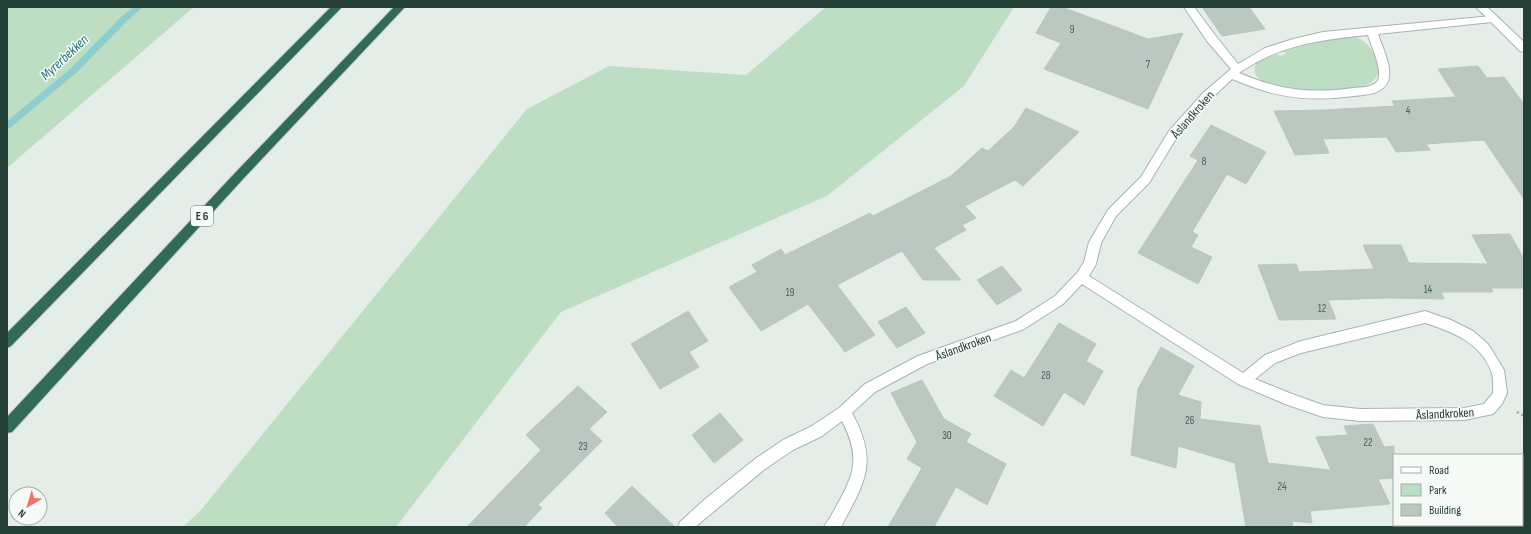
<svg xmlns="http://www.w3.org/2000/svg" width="1531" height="534" viewBox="0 0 1531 534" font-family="'Sofia Sans Condensed',sans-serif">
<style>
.green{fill:#bedec3}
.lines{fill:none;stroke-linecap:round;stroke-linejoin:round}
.stream{fill:#8fced0;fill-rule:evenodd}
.building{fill:#bac8c1;stroke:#b7c7bf}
.service-casing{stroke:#a7b5af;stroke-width:2}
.minor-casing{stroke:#a7b5af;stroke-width:2}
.motorway-casing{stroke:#c2c9c6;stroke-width:2}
.path{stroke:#86b09e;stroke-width:2.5;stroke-dasharray:2 3;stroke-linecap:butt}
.service{fill:#fff;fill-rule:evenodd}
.minor{fill:#fff;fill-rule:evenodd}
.motorway{fill:#316a58;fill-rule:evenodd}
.labels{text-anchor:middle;stroke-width:3;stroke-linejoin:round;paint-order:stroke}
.number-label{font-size:11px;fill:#4a6158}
.shield{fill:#f5faf7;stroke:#63776f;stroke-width:1}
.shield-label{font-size:12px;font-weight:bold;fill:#243f35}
.street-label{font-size:13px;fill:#243f35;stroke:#f5faf7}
.water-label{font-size:14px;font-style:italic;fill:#207579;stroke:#f5faf7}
</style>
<rect width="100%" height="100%" fill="#e5ede8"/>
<path class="green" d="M 7,7 L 194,7 L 7,168 Z
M 826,7 L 1014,7 L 964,86 L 827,196 L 561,312 L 396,527 L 183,527 L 201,510 L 527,109 L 609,66 L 746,75 Z
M 1352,36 C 1369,40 1376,55 1381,71 C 1376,78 1371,84 1363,87 C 1347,92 1241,97 1256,63 L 1277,54 L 1280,56 L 1286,54 L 1284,51 L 1323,40 Z"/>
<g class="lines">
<path class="stream" d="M 134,7 L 143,7 L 128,20 L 76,73 L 10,128 L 7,129 L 7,121 L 70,69 L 122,16 Z"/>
</g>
<path class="building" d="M 1051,7 L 1062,7 L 1148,39 L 1183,33 L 1148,109 L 1044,69 L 1061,43 L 1036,33 Z
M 1202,7 L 1249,7 L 1265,29 L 1222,36 Z
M 1478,66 L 1487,78 L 1504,77 L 1524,104 L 1524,199 L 1484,140 L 1426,144 L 1430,150 L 1396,152 L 1387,137 L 1323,139 L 1329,153 L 1295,155 L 1274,111 L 1324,110 L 1395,106 L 1392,101 L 1456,97 L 1438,69 Z
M 1026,108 L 1079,132 L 1023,186 L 1015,180 L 965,206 L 976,218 L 962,225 L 966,230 L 934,248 L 961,280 L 923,280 L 902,251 L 837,285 L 875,335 L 845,352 L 808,304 L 761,331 L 729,287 L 757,272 L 752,265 L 781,249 L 785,255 L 870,213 L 873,216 L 951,176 L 982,148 L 988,151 L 1014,127 Z
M 1211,125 L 1266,152 L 1246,184 L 1227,174 L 1192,232 L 1198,235 L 1191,247 L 1212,257 L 1198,284 L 1138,253 L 1198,160 L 1190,156 Z
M 1510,234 L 1524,259 L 1524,288 L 1491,288 L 1493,292 L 1441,292 L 1444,299 L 1387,298 L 1328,300 L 1336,319 L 1279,320 L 1258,265 L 1296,264 L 1299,272 L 1374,269 L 1363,245 L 1401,245 L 1409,263 L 1488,264 L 1472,235 Z
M 1002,266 L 1022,290 L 997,305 L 977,280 Z
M 906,307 L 925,333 L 897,348 L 878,322 Z
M 688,311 L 708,341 L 689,352 L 699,367 L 660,389 L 631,344 Z
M 1059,323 L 1096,344 L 1086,361 L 1103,371 L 1084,405 L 1064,392 L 1043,426 L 994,396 L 1011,370 L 1024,378 Z
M 1161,347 L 1194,366 L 1178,395 L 1201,402 L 1200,419 L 1260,426 L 1268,463 L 1331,470 L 1316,437 L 1348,435 L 1344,426 L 1373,424 L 1384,447 L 1394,446 L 1394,478 L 1378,479 L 1390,504 L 1310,511 L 1312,523 L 1292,521 L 1293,527 L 1246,527 L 1235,463 L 1178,446 L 1176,468 L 1131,455 L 1138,389 Z
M 922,380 L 944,419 L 971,434 L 966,442 L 1006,464 L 987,505 L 956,487 L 934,527 L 888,527 L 922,468 L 907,459 L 917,442 L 891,393 Z
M 578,386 L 607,412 L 589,429 L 602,441 L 538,505 L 542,508 L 524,527 L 467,527 L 541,450 L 526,435 Z
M 720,413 L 743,440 L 714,463 L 692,435 Z
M 632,486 L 675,527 L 618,527 L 605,513 Z"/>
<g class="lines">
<defs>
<path id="service" d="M 1184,7 L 1194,7 L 1215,35 L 1238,64 L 1265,48 L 1293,39 L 1323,32 L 1492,16 L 1495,17 L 1497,19 L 1495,21 L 1492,22 L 1378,34 C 1382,47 1393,67 1388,81 C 1383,94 1366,95 1354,96 C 1306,102 1277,98 1232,79 L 1211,99 L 1177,137 L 1149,183 L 1116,216 L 1101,243 L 1096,264 L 1089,276 L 1243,373 L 1265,355 L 1301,341 L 1425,311 L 1451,320 L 1473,331 L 1488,344 L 1504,370 L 1507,393 L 1502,404 L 1493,414 L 1464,420 L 1360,421 L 1323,417 L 1285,404 L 1238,384 L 1082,284 L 1063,304 L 1024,329 L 927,364 L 875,392 L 852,413 C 879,463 865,481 841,527 L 824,527 C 826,522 830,519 832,514 C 852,478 863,461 842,421 L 822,436 L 793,450 L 765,469 L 695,527 L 678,527 L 680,522 L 704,500 L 755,459 L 783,440 L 812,426 L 839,408 L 865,384 L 918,356 L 1016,321 L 1055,296 L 1077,273 L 1084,262 L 1089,242 L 1108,210 L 1141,177 L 1169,131 L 1203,93 L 1231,69 L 1207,41 ZM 1368,35 C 1371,45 1383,70 1378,80 C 1374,88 1361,87 1353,88 C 1310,94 1279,90 1239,73 C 1244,69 1251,66 1257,62 C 1292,43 1329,39 1368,35 ZM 1425,323 C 1451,331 1481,343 1491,371 C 1494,377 1493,386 1493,393 L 1484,404 L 1464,408 L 1360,409 L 1323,405 L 1292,394 L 1255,379 L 1275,363 L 1301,353 Z"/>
<path id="minor" d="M 1476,7 L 1487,7 L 1524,42 L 1524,52 L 1520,51 Z"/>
<path id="motorway" d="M 331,7 L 342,7 L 11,346 L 7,348 L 7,333 Z
M 394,7 L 405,7 L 243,179 L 12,432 L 7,433 L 7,417 L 235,173 Z"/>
</defs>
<use href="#service" class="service-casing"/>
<use href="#minor" class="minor-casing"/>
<use href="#motorway" class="motorway-casing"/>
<path class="path" d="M 1517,412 L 1524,416"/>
<use href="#service" class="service"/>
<use href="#minor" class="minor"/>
<use href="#motorway" class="motorway"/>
</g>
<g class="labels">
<g class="number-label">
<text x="1072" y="33">9</text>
<text x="1148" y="68">7</text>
<text x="1408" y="114">4</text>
<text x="1204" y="165">8</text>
<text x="1428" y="293">14</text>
<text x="790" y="296">19</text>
<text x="1322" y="312">12</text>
<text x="1046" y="379">28</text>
<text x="1190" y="424">26</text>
<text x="947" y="439">30</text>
<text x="1368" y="446">22</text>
<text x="583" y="450">23</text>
<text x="1282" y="490">24</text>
</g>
<rect class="shield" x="191" y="206" width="22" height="20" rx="3"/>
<g class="shield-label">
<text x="202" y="220">E 6</text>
</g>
<g class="street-label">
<text transform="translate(1192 114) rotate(-49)" y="5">Åslandkroken</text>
<text transform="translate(963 346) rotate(-20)" y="5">Åslandkroken</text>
<text transform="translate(1445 413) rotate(-3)" y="5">Åslandkroken</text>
</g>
<g class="water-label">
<text transform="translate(64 57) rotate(-43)" y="5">Myrerbekken</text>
</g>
</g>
<rect width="1531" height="534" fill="none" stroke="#243f35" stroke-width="16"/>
<rect x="1393" y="454" width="130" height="72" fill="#f5faf7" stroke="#a1afa9"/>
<rect x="1401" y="467" width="20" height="6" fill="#ffffff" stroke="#a1afa9"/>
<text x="1429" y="474" font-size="12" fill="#243f35">Road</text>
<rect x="1401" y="484" width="20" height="12" fill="#bedec3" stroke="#a1afa9"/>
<text x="1429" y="494" font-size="12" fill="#243f35">Park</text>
<rect x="1401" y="504" width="20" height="12" fill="#bac8c1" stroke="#a1afa9"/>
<text x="1429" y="514" font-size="12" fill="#243f35">Building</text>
<g transform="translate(28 506) rotate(218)"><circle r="19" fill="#f5faf7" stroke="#a1afa9"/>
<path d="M0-3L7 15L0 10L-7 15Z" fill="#ed7563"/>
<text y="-6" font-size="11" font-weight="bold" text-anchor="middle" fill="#243f35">N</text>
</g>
</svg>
